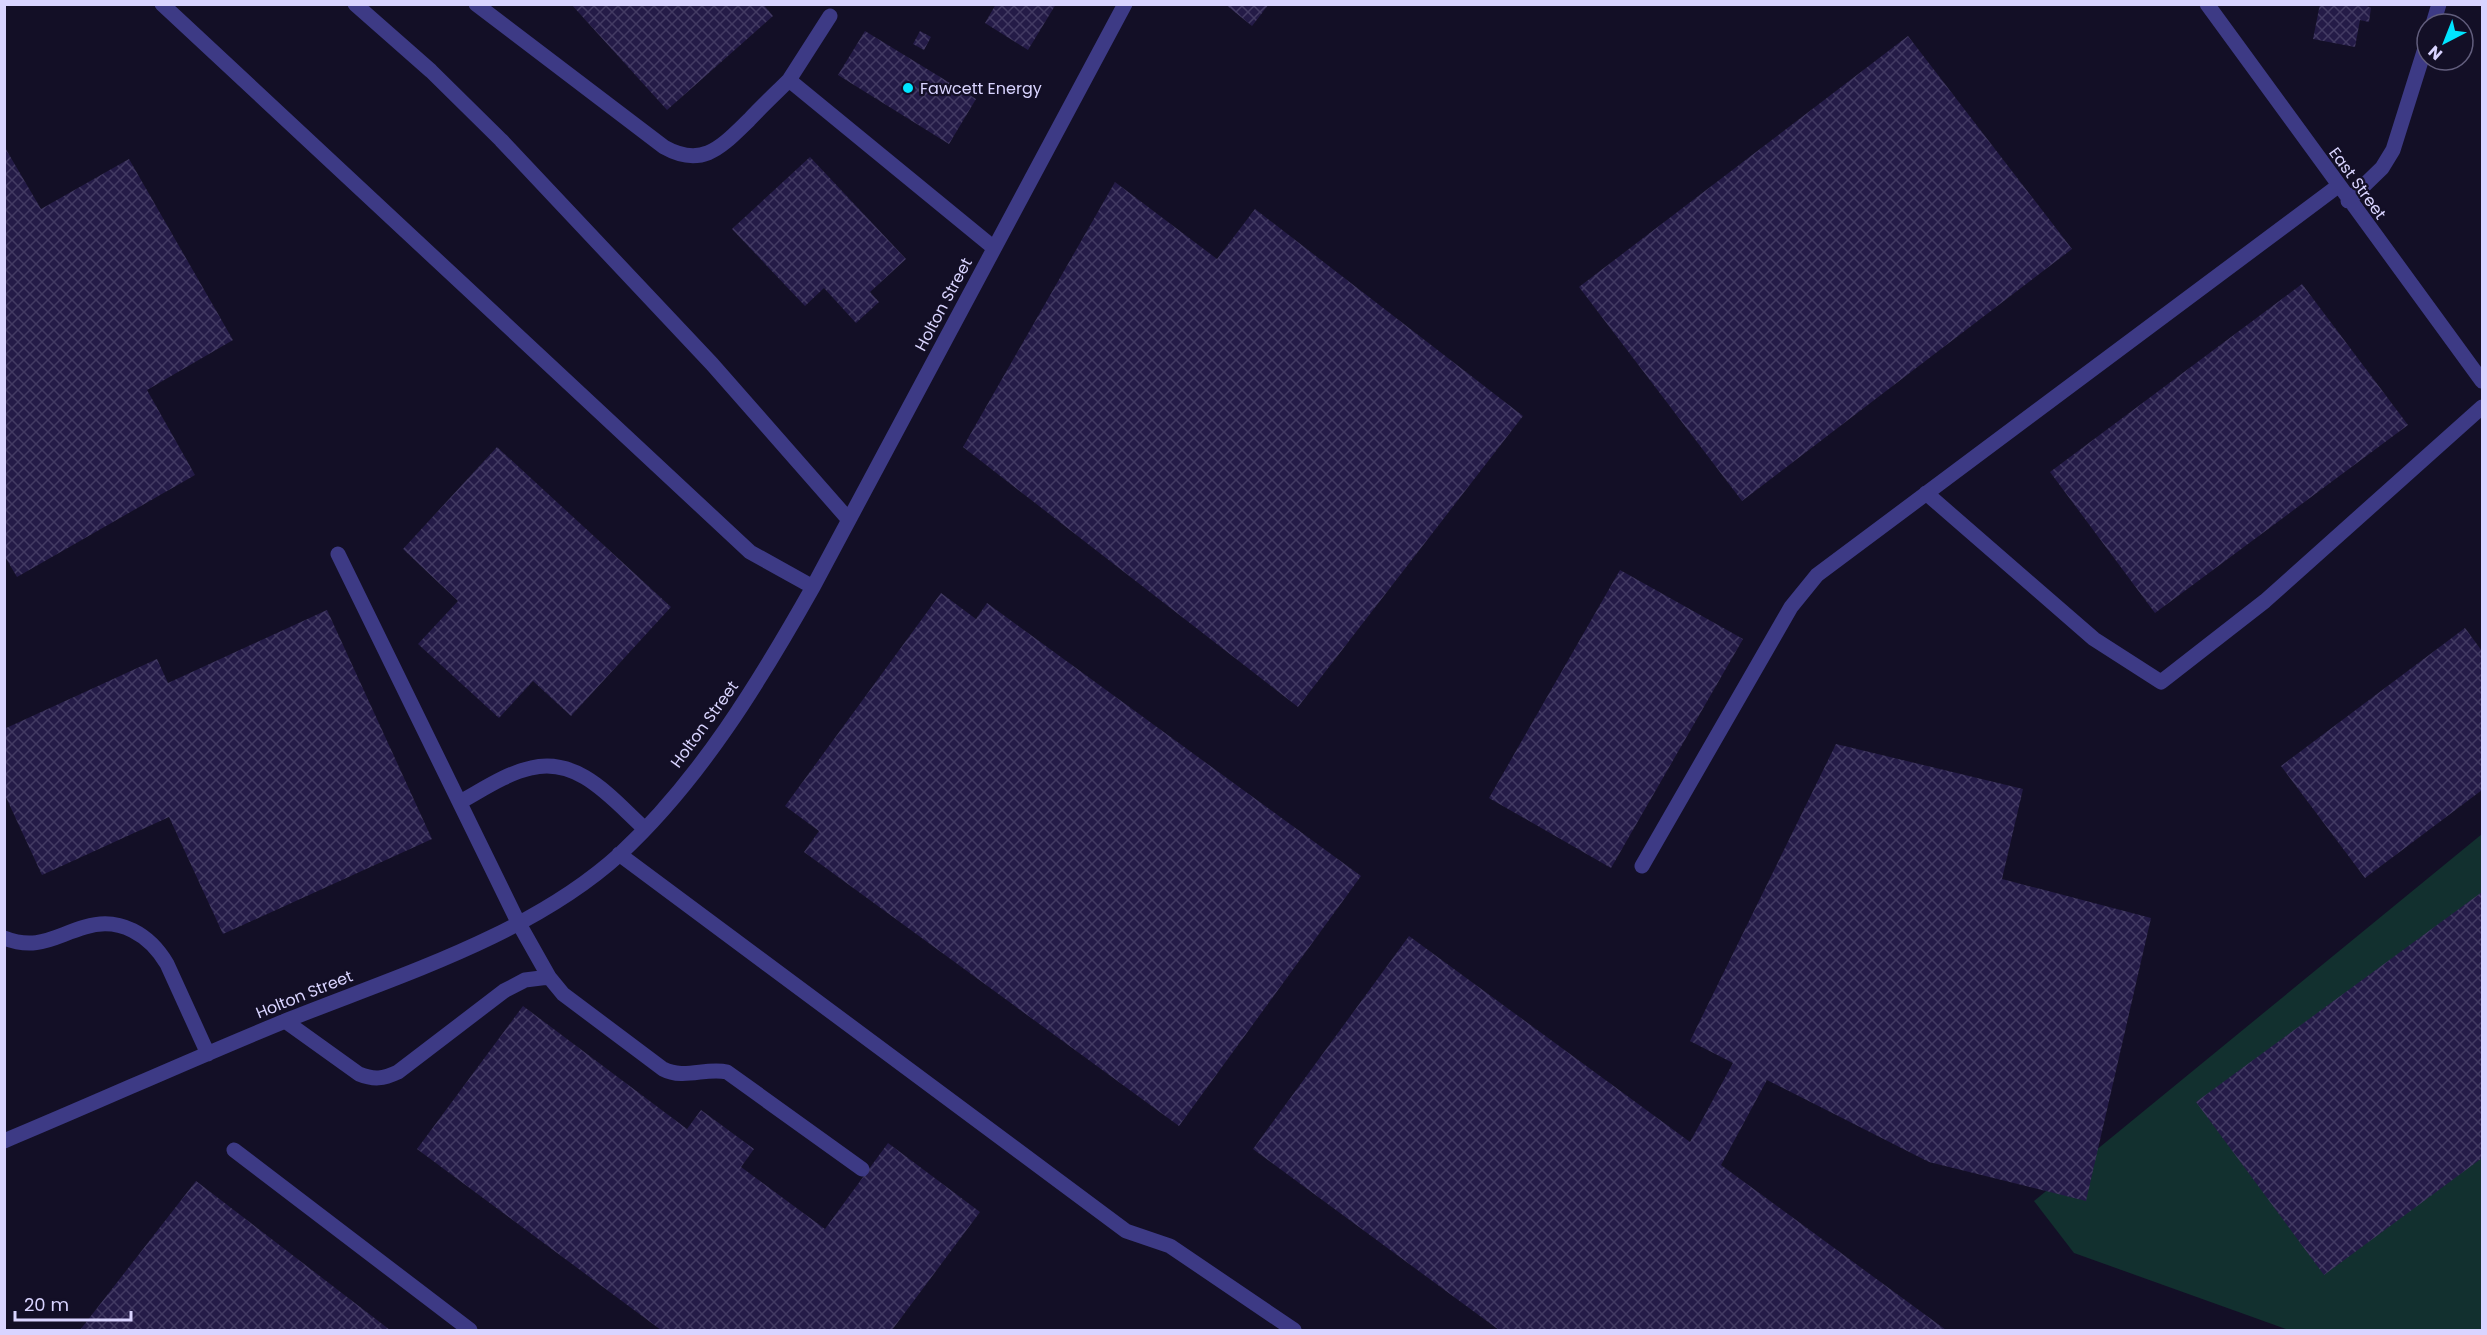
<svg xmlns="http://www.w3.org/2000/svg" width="2487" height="1335" viewBox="0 0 2487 1335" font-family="Poppins,sans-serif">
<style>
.green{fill:#12302f}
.building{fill:url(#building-cross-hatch)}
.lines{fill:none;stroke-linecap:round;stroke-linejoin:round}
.minor{stroke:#3d3a85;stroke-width:15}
.poi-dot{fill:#00e5ff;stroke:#130f26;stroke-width:2}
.labels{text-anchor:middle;stroke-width:4.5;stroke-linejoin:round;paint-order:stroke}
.poi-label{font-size:16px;fill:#d9d4ff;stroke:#130f26;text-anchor:start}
.street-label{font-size:16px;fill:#d9d4ff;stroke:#130f26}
</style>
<defs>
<pattern id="building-cross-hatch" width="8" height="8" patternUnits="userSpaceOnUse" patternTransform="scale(1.5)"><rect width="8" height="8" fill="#241b47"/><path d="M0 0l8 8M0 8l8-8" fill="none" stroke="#433b63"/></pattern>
</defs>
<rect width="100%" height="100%" fill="#130f26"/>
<path class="green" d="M 2482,834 L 2482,1330 L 2289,1330 L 2074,1253 L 2034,1201 Z"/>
<path class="building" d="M 571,4 L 763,4 L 773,16 L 667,110 Z
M 996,4 L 1056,4 L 1028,50 L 985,23 Z
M 1225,4 L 1269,4 L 1252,26 Z
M 2320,4 L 2363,4 L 2371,8 L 2369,22 L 2360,20 L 2355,47 L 2313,39 Z
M 865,31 L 976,99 L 949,144 L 838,75 Z
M 920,31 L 931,37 L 924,50 L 913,44 Z
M 1908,36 L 2072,249 L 1742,501 L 1579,287 Z
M 4,146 L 41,209 L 129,159 L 233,340 L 147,390 L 195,475 L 17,577 L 4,555 Z
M 810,157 L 906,259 L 870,292 L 879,302 L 856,323 L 824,288 L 805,306 L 732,229 Z
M 1115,182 L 1217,259 L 1255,209 L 1523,416 L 1298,707 L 963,447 Z
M 2302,284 L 2408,425 L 2155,613 L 2050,472 Z
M 497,447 L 671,607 L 571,716 L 533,681 L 499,718 L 418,644 L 458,601 L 403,549 Z
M 1620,570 L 1743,639 L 1611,868 L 1489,798 Z
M 941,593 L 976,619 L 987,603 L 1361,876 L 1179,1126 L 804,852 L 819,831 L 785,806 Z
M 327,610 L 432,839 L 223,934 L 169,817 L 42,875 L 4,793 L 4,729 L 157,659 L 168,683 Z
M 2465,628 L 2482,651 L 2482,790 L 2365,878 L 2281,766 Z
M 1836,744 L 2023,789 L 2002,879 L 2151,918 L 2086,1201 L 1929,1162 L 1767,1080 L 1721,1165 L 1946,1330 L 1499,1330 L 1253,1149 L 1409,936 L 1690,1142 L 1733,1063 L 1690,1041 Z
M 2482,892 L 2482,1158 L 2324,1275 L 2196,1102 Z
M 523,1006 L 687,1129 L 701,1110 L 754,1149 L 741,1167 L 825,1229 L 888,1143 L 980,1212 L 892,1330 L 661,1330 L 417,1149 Z
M 196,1181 L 390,1330 L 80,1330 Z"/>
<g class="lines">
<path class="minor" d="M 162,4 L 750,552 L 813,587
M 355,4 L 431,71 L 501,140 L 712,364 L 849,520
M 476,4 L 664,147 C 703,169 722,146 749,120 C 762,106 776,93 789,80 L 994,248
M 2207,4 L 2482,381
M 2433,24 L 2439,4
M 789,80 L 830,16
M 2348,201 L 2382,168 L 2393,150 L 2427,42
M 1926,493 L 2094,639 L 2161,682 L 2265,601 L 2482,407
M 338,554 L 518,922 L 549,977 L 563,994 L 663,1069 C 684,1080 706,1067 727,1072 L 862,1169
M 460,802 C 482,790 507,773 531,768 C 579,756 613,800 644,828
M 619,854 L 1126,1231 L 1170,1246 L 1294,1330
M 1642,866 L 1791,607 L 1817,575 L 2338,186
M 4,938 C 38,951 54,936 85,927 C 120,916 150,935 167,964 L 208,1054
M 285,1021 L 359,1074 C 374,1080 383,1079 398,1072 L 504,991 L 525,980 L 549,977
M 4,1141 C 100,1101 194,1058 290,1019 C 400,975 531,935 620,854 C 700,780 760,681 813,587 L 1125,4
M 234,1150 L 470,1330"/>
</g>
<circle class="poi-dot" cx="908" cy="88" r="6"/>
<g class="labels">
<g class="poi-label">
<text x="920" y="94">Fawcett Energy</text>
</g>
<g class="street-label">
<text transform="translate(2358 183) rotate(54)" y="6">East Street</text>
<text transform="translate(943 304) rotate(-62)" y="6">Holton Street</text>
<text transform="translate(704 724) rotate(-54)" y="6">Holton Street</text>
<text transform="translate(304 994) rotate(-22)" y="6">Holton Street</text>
</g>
</g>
<rect width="2487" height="1335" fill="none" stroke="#d9d4ff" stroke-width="12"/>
<g transform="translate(2445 42) rotate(222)"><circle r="28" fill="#130f26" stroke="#625e7d" stroke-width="1.5"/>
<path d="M0-4.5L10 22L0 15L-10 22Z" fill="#00e5ff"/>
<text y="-9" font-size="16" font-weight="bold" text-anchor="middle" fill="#d9d4ff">N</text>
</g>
<path d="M15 1311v9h116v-9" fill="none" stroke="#d9d4ff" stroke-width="3"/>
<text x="24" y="1311" font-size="18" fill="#d9d4ff" stroke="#130f26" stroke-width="4.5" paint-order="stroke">20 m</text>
</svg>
